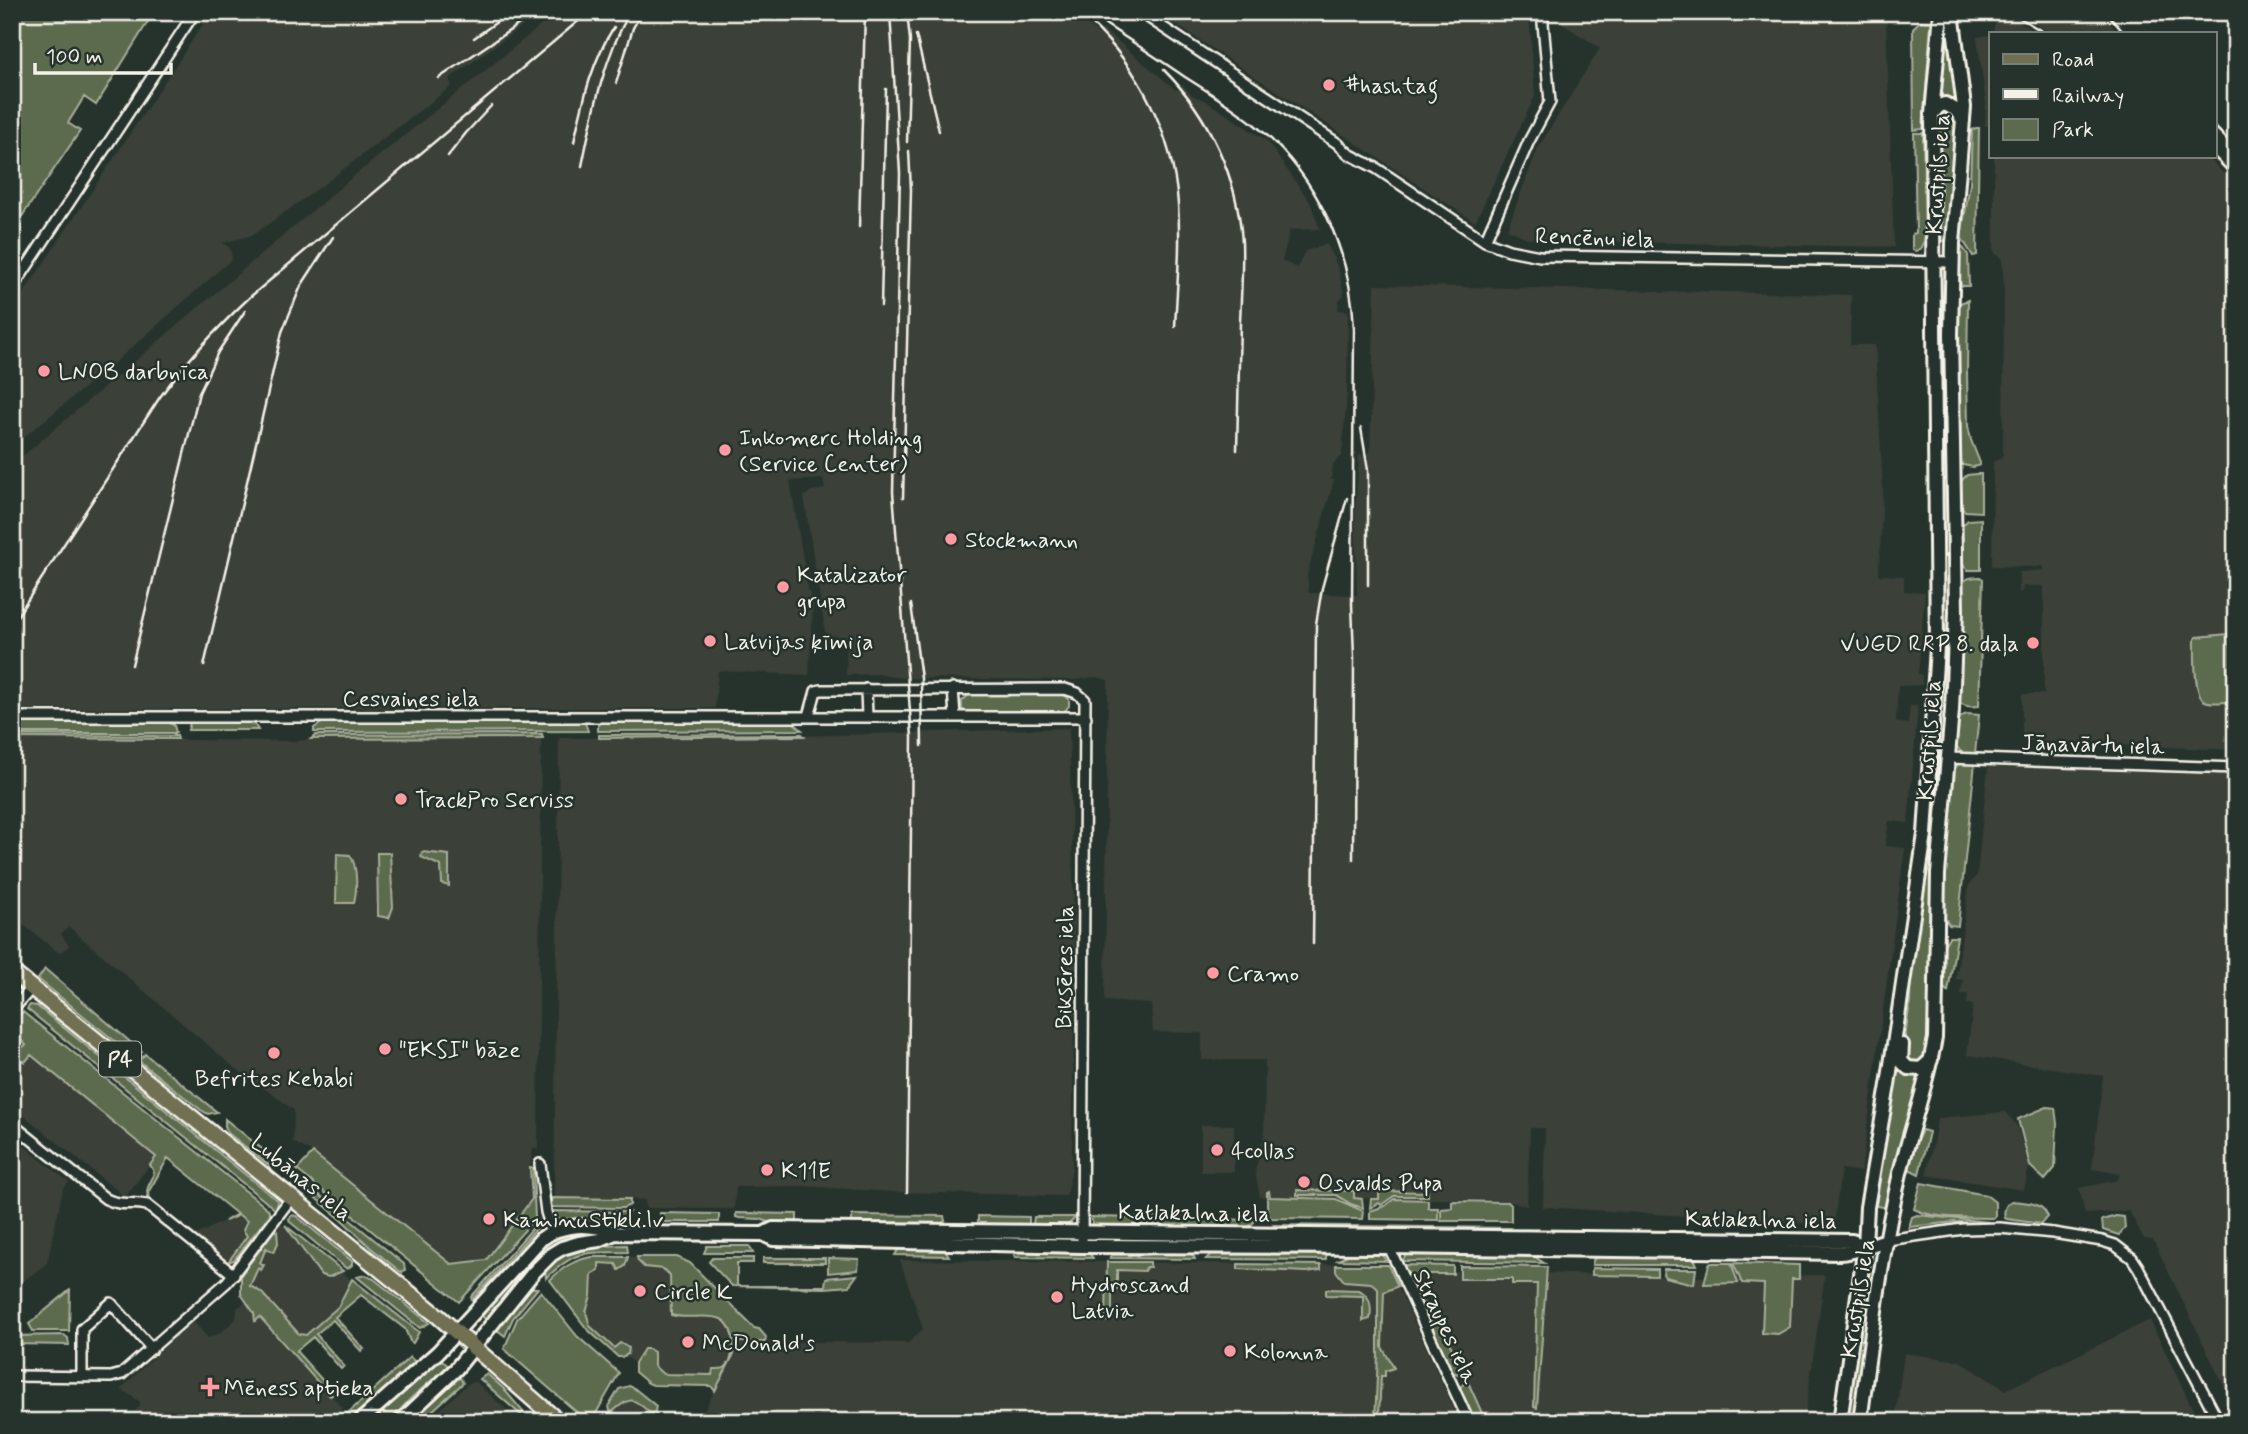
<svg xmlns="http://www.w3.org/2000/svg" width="2248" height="1434" viewBox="0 0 2248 1434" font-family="Mynerve,sans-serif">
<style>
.built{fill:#3a4038}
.green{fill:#5c6b4d;stroke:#a8ae9a;stroke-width:2}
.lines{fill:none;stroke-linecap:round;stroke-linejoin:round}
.street-casing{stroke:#f4f1e8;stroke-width:14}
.secondary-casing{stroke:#f4f1e8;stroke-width:18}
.primary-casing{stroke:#f4f1e8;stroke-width:19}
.street{stroke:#26332d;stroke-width:9}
.secondary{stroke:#26332d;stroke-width:12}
.primary{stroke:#716f52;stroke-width:14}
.rail{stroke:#f4f1e8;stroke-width:2.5}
.poi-dot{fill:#ff9aa2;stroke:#26332d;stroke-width:2.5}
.labels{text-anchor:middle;stroke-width:5;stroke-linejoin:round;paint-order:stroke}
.shield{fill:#26332d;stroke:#b6b8b0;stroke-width:2}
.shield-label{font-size:21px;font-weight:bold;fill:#f4f1e8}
.poi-label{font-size:23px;fill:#f4f1e8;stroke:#26332d;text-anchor:start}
.street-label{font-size:23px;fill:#f4f1e8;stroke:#26332d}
</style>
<rect width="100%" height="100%" fill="#26332d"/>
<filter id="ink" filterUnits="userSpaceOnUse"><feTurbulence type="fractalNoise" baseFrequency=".0143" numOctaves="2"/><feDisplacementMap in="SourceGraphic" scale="14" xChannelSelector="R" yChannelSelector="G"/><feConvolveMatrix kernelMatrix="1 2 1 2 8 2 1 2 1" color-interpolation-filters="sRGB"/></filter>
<g filter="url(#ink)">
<path class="built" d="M 211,12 L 519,12 L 517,14 L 525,24 L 449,79 L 452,86 L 323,185 L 253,235 L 223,243 L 230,248 L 232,259 L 112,365 L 12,447 L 12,311 Z
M 558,12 L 631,12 L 644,20 L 647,12 L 1074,12 L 1098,34 L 1103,29 L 1176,90 L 1183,85 L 1192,95 L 1206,101 L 1267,141 L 1310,202 L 1320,229 L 1290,230 L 1282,261 L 1297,268 L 1305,251 L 1327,244 L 1338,268 L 1344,295 L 1339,300 L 1338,310 L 1348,311 L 1347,394 L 1342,456 L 1333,464 L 1331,480 L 1334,480 L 1307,575 L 1309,593 L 1357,595 L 1355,512 L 1359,455 L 1370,453 L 1375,285 L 1657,291 L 1661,293 L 1694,291 L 1851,295 L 1850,345 L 1875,345 L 1883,489 L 1879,575 L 1904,576 L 1904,591 L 1925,592 L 1918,674 L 1922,675 L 1922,685 L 1898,686 L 1896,722 L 1908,724 L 1910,706 L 1918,706 L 1908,823 L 1889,821 L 1885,846 L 1905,848 L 1861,1172 L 1841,1169 L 1834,1225 L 1543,1207 L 1545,1128 L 1530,1128 L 1527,1206 L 1503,1200 L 1260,1197 L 1255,1172 L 1264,1135 L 1265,1060 L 1202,1060 L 1202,1033 L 1153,1032 L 1151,1004 L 1105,1001 L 1108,680 L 1096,677 L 1075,680 L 903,678 L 886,676 L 885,674 L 846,675 L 847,637 L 828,635 L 825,631 L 804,497 L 811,491 L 825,489 L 823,479 L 790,481 L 808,589 L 813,605 L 809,675 L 718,671 L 715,708 L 12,709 L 12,465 L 349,180 Z
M 1157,12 L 1529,12 L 1535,96 L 1475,222 Z
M 1552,12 L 1884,12 L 1886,19 L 1894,247 L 1567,241 L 1527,238 L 1507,229 L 1538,148 L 1600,48 L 1553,18 Z
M 2002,12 L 2037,33 L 1993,33 L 1994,26 Z
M 2017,12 L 2102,12 L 2118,33 L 2050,33 Z
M 1991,35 L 1991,127 L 1985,126 L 1986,103 L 1977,37 Z
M 1994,156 L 2207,156 L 2236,187 L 2236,750 L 2022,741 L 2022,694 L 2044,694 L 2044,586 L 2023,586 L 2022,592 L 2019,592 L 2019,572 L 2044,570 L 2043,565 L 2038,567 L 1992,566 L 1993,462 L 2003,456 L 2004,287 L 2002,259 L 1994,252 Z
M 1069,728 L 1075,954 L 1072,1169 L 1066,1196 L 893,1192 L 802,1186 L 736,1187 L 734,1209 L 646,1208 L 645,1200 L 554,1198 L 559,738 L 804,736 Z
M 503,737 L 541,738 L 538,1149 L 533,1149 L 530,1168 L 532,1199 L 486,1261 L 451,1264 L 313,1153 L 293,1142 L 294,1110 L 230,1064 L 69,927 L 61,934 L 69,946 L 59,953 L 12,916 L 12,738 L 299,741 L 313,738 Z
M 1988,767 L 2236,773 L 2236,1411 L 2153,1240 L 2144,1239 L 2129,1211 L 2085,1214 L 2079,1188 L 2118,1180 L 2120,1174 L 2092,1169 L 2103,1076 L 1967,1055 L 1973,1005 L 1967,1004 L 1968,994 L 1961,994 L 1963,980 L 1956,979 L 1969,885 L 1977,875 Z
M 31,1054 L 156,1157 L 125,1197 L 12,1106 L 12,1077 Z
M 2006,1112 L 2017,1126 L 2029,1167 L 2024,1190 L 1926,1175 L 1933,1145 L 1937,1118 Z
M 1201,1125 L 1234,1125 L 1234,1172 L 1201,1172 Z
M 12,1137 L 69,1182 L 63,1189 L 47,1263 L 12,1290 Z
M 238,1214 L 247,1222 L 247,1236 L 225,1264 L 194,1236 Z
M 281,1224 L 354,1282 L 340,1308 L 306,1339 L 290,1336 L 244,1285 L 255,1258 Z
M 628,1257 L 637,1257 L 638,1261 L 664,1269 L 670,1275 L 670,1313 L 674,1317 L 717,1318 L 731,1326 L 732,1331 L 732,1352 L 727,1364 L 740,1341 L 908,1343 L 923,1329 L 900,1260 L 1388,1265 L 1460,1422 L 699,1422 L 726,1366 L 713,1369 L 712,1375 L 663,1374 L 654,1366 L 654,1352 L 649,1349 L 644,1349 L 635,1363 L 625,1356 L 628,1354 L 614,1349 L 590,1326 L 586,1312 L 591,1296 L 592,1274 L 599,1263 L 616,1264 L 619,1270 L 625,1266 Z
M 1416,1270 L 1687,1277 L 1825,1275 L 1804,1422 L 1481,1422 Z
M 246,1302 L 255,1313 L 255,1321 L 260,1317 L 343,1408 L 329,1422 L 147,1422 L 136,1410 L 140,1406 L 140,1402 L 121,1389 L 192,1320 L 208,1338 L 220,1333 L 236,1319 L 237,1308 Z
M 2150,1320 L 2199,1422 L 1920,1422 L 1920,1417 L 1896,1413 L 1904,1353 L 1960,1361 L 2005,1390 Z
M 476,1382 L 520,1422 L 426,1422 L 469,1383 Z
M 630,1399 L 637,1401 L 661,1422 L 609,1422 L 604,1420 L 610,1411 L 613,1412 L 623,1402 Z"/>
<path class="green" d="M 12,12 L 154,12 L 96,105 L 84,97 L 68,123 L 80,131 L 12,231 Z
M 1920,21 L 1931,22 L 1923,129 L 1914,130 L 1913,28 Z
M 1945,31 L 1951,33 L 1960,107 L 1937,102 Z
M 1942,113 L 1953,116 L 1956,122 L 1947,241 L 1938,241 L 1938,116 Z
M 1976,128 L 1979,128 L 1977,255 L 1973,256 L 1961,237 L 1970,184 L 1972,130 Z
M 1914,133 L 1923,133 L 1925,236 L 1922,248 L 1916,251 L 1912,250 L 1912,234 L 1916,233 Z
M 1958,246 L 1962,246 L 1968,255 L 1969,286 L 1962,286 L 1958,279 Z
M 1944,264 L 1946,266 L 1951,638 L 1947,707 L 1939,707 L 1942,619 L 1939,268 Z
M 1968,300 L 1967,372 L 1968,426 L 1971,440 L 1980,463 L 1980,465 L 1973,467 L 1963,465 L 1959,459 L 1959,443 L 1957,315 L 1960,303 Z
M 1976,474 L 1981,474 L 1981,512 L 1965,511 L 1960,505 L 1961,481 L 1967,475 Z
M 1981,519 L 1981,570 L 1968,570 L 1961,563 L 1962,526 L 1968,520 Z
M 1980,577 L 1983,579 L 1979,706 C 1970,707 1962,707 1957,699 L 1962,641 L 1961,589 C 1962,578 1971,577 1980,577 Z
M 2228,634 L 2231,637 L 2234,699 L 2229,702 C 2222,702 2212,704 2205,701 C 2193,697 2195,651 2195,639 L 2197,637 Z
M 971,693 L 1062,695 L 1069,699 L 1069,706 L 1064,712 L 967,712 L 962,709 L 962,701 Z
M 1939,714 L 1945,714 L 1946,717 L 1928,1056 L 1920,1063 L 1911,1063 L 1903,1053 L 1910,1002 L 1911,965 Z
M 1967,714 L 1979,715 L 1975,754 L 1962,753 L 1955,745 C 1956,732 1953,718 1967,714 Z
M 12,723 L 169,723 L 174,725 L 176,733 L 12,733 Z
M 190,723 L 250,723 L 255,725 L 258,730 L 188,730 Z
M 322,723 L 585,723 L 588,731 L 314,732 L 314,728 Z
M 600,723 L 794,723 L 802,730 L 598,731 L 598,725 Z
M 542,734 L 543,738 L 311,739 L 316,735 Z
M 802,734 L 804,736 L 599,738 L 599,735 Z
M 12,735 L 177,736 L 178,739 L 12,738 Z
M 1963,762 L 1975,763 L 1958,926 L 1949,925 L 1943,915 L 1943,866 L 1953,772 L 1958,764 Z
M 422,852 L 449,855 L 449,886 L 442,884 L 441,866 L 421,857 Z
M 377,853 L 390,853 L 393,907 L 389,918 L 378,916 Z
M 337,854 L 350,855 C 358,866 357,890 354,903 L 336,903 Z
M 1949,937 L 1957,937 L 1948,992 L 1942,986 L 1943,947 Z
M 45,969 L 142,1052 L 136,1058 L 38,979 Z
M 30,1005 L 37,1006 L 273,1197 L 277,1200 L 276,1210 L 27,1009 Z
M 23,1012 L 268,1209 L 270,1214 L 234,1260 L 228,1262 L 247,1236 L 243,1230 L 247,1221 L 239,1215 L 225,1221 L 237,1214 L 168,1158 L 149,1191 L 150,1202 C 149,1200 147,1193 147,1191 C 149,1179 159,1176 150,1165 L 156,1157 L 31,1055 L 25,1062 L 18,1059 L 12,1059 L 13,1053 L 26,1045 L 12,1032 L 12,1020 Z
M 145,1054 L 217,1112 L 208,1114 L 201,1110 L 139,1061 Z
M 1897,1063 C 1904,1072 1910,1078 1922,1073 L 1889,1208 L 1876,1206 Z
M 2047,1107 L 2055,1108 L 2057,1124 L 2055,1168 L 2045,1180 L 2030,1166 L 2018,1119 Z
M 225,1119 L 282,1165 L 272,1168 L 228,1133 L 225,1126 Z
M 1922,1130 L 1929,1132 L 1919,1174 L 1909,1169 L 1908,1160 Z
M 313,1153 L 451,1264 L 486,1260 L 532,1199 L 530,1168 L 533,1168 L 535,1219 L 459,1302 L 297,1170 Z
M 295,1175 L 404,1264 L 405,1270 L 402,1273 L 370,1247 L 343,1221 L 299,1184 Z
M 1921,1183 L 1986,1195 L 1995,1202 L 1995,1216 L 1993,1218 C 1968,1217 1936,1220 1914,1209 Z
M 1297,1190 L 1354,1191 L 1354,1198 L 1362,1199 L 1363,1208 L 1351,1204 L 1336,1195 L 1297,1195 Z
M 1269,1191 L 1270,1197 L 1336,1199 L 1363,1211 L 1362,1219 L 1270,1218 L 1267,1213 L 1267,1192 Z
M 1379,1191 L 1428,1192 L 1428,1196 L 1394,1196 L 1381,1205 L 1379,1203 L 1370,1208 L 1371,1199 L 1379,1199 Z
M 552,1198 L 630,1199 L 630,1205 L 623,1208 L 551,1207 Z
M 1394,1199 L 1428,1200 L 1428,1208 L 1438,1208 L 1438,1220 L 1370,1219 L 1370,1211 L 1385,1206 Z
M 1452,1201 L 1508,1202 L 1511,1205 L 1511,1221 L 1441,1221 L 1441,1209 L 1452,1208 Z
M 2013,1201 C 2026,1203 2045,1202 2047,1217 L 2041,1224 L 2007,1219 L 2005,1218 C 2003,1211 2006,1202 2013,1201 Z
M 553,1211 L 629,1212 L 622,1220 L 618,1221 L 564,1222 L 555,1217 Z
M 660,1213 L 719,1214 L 719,1222 L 665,1222 L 661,1219 Z
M 736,1213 L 797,1214 L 797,1220 L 794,1224 L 775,1225 L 761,1219 L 739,1218 L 736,1217 Z
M 291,1215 L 296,1216 L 352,1261 L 352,1265 L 347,1269 L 290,1222 L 289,1219 Z
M 852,1215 L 944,1216 L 945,1221 L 940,1226 L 852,1224 Z
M 1917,1215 L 1989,1222 L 1984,1223 L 1955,1222 L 1909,1227 L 1912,1217 Z
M 978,1216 L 1029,1217 L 1029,1224 L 978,1224 Z
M 2116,1216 L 2124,1217 L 2125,1228 L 2119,1235 L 2103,1230 L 2102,1220 Z
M 1034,1217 L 1075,1217 C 1068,1232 1048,1225 1033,1224 Z
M 1091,1217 L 1256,1220 L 1247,1229 L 1099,1228 L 1093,1224 Z
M 540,1220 L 536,1229 L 472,1300 L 471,1297 Z
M 285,1225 L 343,1271 L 329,1277 L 321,1275 Z
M 1274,1225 L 1510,1228 L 1506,1233 L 1281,1231 Z
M 274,1231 L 277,1231 L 278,1243 L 274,1252 L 266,1248 L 260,1263 L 264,1265 L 261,1270 L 258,1268 L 250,1286 L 261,1292 L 299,1334 L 306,1335 L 338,1307 L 352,1279 L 419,1332 L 413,1343 L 410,1341 L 405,1329 L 361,1295 L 335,1317 L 364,1349 L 361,1351 L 333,1320 L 316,1334 L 344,1366 L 341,1369 L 313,1337 L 296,1351 L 325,1383 L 323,1386 L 332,1395 L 330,1396 L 260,1317 L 255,1321 L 254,1313 L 241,1294 L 241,1275 Z
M 594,1232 L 603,1233 L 570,1239 L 559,1244 L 488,1322 L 482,1316 C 502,1293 529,1252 557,1238 C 569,1233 582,1233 594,1232 Z
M 627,1245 L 628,1252 C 586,1253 578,1248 546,1278 L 545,1268 C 568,1245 596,1246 627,1245 Z
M 707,1246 L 749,1246 L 753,1253 L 704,1253 Z
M 899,1248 L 944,1248 L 949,1256 L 895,1255 Z
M 1018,1250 L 1087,1251 L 1093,1258 L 1015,1257 L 1014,1255 Z
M 1172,1251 C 1181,1251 1192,1249 1195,1259 L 1110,1258 L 1112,1255 L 1145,1255 Z
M 1214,1251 L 1321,1252 L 1326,1256 L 1326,1260 L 1206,1259 Z
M 1351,1253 L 1379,1253 L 1388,1261 L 1338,1260 Z
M 1407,1254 L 1532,1255 L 1544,1263 L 1402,1261 Z
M 592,1257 L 628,1257 L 625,1266 L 619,1270 L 616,1264 L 599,1263 L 599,1270 L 592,1274 L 591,1296 L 586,1312 L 590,1326 L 614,1348 L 620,1343 L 629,1348 L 628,1354 L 622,1357 L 618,1357 L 587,1329 L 550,1280 C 563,1267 574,1260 592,1257 Z
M 637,1257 L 677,1257 L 690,1263 L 754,1328 L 759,1329 L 766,1337 L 765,1342 L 740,1342 L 715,1391 L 711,1386 L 653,1385 L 648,1383 L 635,1372 L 635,1363 L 644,1349 L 649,1349 L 654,1352 L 654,1366 L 663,1374 L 712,1375 L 713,1369 C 715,1369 723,1369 724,1368 C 736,1361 737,1326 721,1319 C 706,1313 687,1320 671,1315 L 670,1275 L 663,1269 L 644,1267 L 638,1261 Z
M 1597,1257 L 1694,1258 L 1697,1265 L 1592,1265 L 1593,1260 Z
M 712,1258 L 753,1258 L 753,1263 L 737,1263 L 737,1286 L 825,1286 L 826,1278 L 857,1275 L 849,1286 L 825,1288 L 732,1286 L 709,1262 Z
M 763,1258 L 825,1258 L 825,1263 L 763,1263 Z
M 828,1258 L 859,1259 L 858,1270 L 828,1273 Z
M 1107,1262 L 1150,1262 L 1150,1267 L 1146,1267 L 1145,1271 L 1117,1270 L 1117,1289 L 1112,1289 L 1112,1320 L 1106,1321 Z
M 1712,1263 L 1731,1263 L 1738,1283 L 1704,1284 L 1709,1264 Z
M 1733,1263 L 1799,1265 L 1799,1279 L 1792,1279 L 1790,1327 L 1778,1334 L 1762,1333 L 1764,1284 L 1742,1283 Z
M 1238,1264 L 1321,1265 L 1321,1270 L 1307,1272 L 1238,1269 Z
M 1336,1265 L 1388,1265 L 1398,1286 L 1384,1292 L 1382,1347 L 1394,1368 L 1385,1371 L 1385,1376 L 1381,1376 L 1379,1415 L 1390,1417 L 1405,1414 L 1406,1416 L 1393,1422 L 1375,1422 L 1378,1354 L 1378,1288 L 1371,1283 L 1344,1281 L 1336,1271 Z
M 1402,1265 L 1453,1266 L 1453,1274 L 1419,1274 L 1419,1291 L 1412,1288 Z
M 1460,1266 L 1547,1267 L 1537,1408 L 1534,1407 L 1537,1284 L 1512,1284 L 1512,1279 L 1460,1279 Z
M 1592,1268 L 1657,1269 L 1657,1276 L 1592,1275 Z
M 1664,1269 L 1696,1269 L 1694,1284 L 1665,1277 L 1663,1274 Z
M 1869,1269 L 1873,1270 L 1874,1273 L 1853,1422 L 1847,1422 Z
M 365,1275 L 374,1279 L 429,1323 L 420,1328 L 357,1277 Z
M 528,1288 L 538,1288 L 513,1318 L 505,1336 L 496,1329 Z
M 1326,1289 L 1359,1290 C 1371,1296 1372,1307 1370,1319 L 1363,1321 L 1363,1296 L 1326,1295 Z
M 70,1290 L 69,1331 L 33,1331 L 29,1324 Z
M 541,1291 L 577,1336 L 619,1373 L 591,1422 L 588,1422 L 504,1349 L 517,1319 Z
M 1424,1303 L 1433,1306 L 1430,1309 L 1433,1316 L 1437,1315 L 1463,1373 L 1460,1375 L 1452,1372 L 1421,1307 Z
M 64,1335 L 68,1338 L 69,1345 L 12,1344 L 12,1336 Z
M 410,1357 L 416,1363 L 351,1422 L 338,1422 Z
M 440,1358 L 448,1366 L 411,1398 L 389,1422 L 369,1422 Z
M 487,1374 L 503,1388 L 529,1419 L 529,1422 L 480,1379 Z
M 460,1377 L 463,1383 L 420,1422 L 415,1422 L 413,1419 Z
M 1468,1382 L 1486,1422 L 1475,1422 L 1461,1392 L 1461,1386 Z
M 629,1386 L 634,1388 L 656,1406 L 655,1412 L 650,1413 C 631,1396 631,1397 612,1412 L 610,1411 L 609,1406 L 619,1389 Z"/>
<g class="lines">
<defs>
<path id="street" d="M 1140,12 L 1337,143 L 1349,154 L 1376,168 L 1485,241 L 1509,250 L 1540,256 L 1953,262
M 1485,241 L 1529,141 L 1550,102 L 1542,12
M 12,289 L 195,12
M 953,688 L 955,717
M 866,689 L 867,717
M 809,716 L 816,691 L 821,690 L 1065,689 L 1077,693 L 1085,700 L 1082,1246
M 12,717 L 1086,717
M 1948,758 L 2236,768
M 12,1010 L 32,988
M 12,1124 L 106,1199 C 123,1207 130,1201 147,1205 L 234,1275
M 540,1164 L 546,1212 L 552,1231
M 1887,1240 L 1963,1229 L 2000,1228 L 2053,1233 L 2102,1241 L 2115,1245 L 2132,1258 L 2138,1267 L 2219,1422
M 1389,1247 L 1469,1422
M 12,1376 L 111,1377 L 122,1374 L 227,1282 L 292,1197
M 82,1376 L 82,1329 L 111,1303 L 152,1349"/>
<path id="secondary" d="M 1932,114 L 1939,106 L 1945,104 L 1956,110 L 1963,121
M 1902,1045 L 1901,1061 L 1908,1068 L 1921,1069 L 1931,1060
M 763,1234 L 773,1229 L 1852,1241 L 1865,1246
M 359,1422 L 438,1352 L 541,1239 C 562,1223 591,1223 615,1233
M 400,1422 L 456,1369 L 533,1273 L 552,1254 L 562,1248 L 579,1243 L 599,1240 L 615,1233 L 763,1234 L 773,1239 L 1082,1246 L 1389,1247 L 1840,1253 C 1856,1253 1871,1244 1887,1240
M 1840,1422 L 1865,1246 L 1867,1207 L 1888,1085 L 1925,834 L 1937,647 L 1932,114 L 1941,12
M 1860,1422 C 1871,1339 1881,1255 1900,1173 C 1911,1128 1927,1084 1935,1038 L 1938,874 L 1952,710 L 1956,611 L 1951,334 L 1953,243 L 1964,107 L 1952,12"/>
<path id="primary" d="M 12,972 L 438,1316 L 559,1422"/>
</defs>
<use href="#street" class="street-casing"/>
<use href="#secondary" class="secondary-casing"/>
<use href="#primary" class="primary-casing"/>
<use href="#street" class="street"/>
<use href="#secondary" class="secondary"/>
<use href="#primary" class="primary"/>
<path class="rail" d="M 890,12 L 900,173 L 893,492 L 912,737 L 907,1192
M 907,12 L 910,40 L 907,142
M 1087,12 C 1120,34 1153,55 1185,77 C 1209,92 1233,107 1255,125 C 1317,175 1351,250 1354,329 L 1352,604 L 1354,657 L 1353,859
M 2010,12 L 2045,33
M 2106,12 L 2124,33
M 1089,21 C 1140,68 1173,135 1178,204 C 1181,245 1177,287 1175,327
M 916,35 L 939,131
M 474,38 L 511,12
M 1164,70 C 1209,115 1238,178 1242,242 C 1243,269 1241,296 1240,322 C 1239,365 1238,408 1237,450
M 439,78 L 537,12
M 616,83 L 633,28 L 642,12
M 2215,127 L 2236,148
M 574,142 C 583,102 591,62 614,27
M 448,156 L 466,133 L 491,106
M 2213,156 L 2236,179
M 582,166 C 593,113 603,59 630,12
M 859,227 L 865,12
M 881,306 L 886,89
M 1361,428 L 1368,470 L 1368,585
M 903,498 L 911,190 L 909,151
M 911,604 L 921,678 L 922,746
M 12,624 L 160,397 C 187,360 217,328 250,297 L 589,12
M 132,665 L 199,393 L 218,352 L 245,311
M 204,666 L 282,332 L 301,286 L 333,237
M 1313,944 L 1316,624 L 1322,588 L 1347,498"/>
</g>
</g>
<g class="poi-dot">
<circle cx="1329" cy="85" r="7"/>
<circle cx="44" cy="371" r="7"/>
<circle cx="725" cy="450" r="7"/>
<circle cx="951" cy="539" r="7"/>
<circle cx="783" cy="587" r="7"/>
<circle cx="710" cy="641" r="7"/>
<circle cx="2033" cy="643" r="7"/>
<circle cx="401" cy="799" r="7"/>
<circle cx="1213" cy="973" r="7"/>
<circle cx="385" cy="1049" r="7"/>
<circle cx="274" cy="1053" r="7"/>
<circle cx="1217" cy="1150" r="7"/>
<circle cx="767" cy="1170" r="7"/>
<circle cx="1304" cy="1182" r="7"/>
<circle cx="489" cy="1219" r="7"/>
<circle cx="640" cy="1291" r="7"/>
<circle cx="1057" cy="1297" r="7"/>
<circle cx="688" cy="1342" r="7"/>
<circle cx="1230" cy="1351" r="7"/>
<path d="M206.5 1376.5h7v7h7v7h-7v7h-7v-7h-7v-7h7z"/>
</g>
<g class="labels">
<rect class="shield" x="99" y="1041.5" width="42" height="35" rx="5"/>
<g class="shield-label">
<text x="120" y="1066">P4</text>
</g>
<g class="poi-label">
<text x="1343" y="93">#hashtag</text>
<text x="58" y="379">LNOB darbnīca</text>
<text x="739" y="445">Inkomerc Holding<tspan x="739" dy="26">(Service Center)</tspan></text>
<text x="965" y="547">Stockmann</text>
<text x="797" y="582">Katalizator<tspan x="797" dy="26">grupa</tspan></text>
<text x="724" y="649">Latvijas ķīmija</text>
<text x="2019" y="651" text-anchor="end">VUGD RRP 8. daļa</text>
<text x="415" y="807">TrackPro Serviss</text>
<text x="1227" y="981">Cramo</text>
<text x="399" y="1057">"EKSI" bāze</text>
<text x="274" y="1086" text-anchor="middle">Befrites Kebabi</text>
<text x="1231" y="1158">4collas</text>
<text x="781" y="1178">K11E</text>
<text x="1318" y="1190">Osvalds Pupa</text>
<text x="503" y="1227">KaminuStikli.lv</text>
<text x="1071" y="1292">Hydroscand<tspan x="1071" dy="26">Latvia</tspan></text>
<text x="654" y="1299">Circle K</text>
<text x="702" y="1350">McDonald's</text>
<text x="1244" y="1359">Kolonna</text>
<text x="224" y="1395">Mēness aptieka</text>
</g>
<g class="street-label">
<text transform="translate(1937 174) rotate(-86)" y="8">Krustpils iela</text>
<text transform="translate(1595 237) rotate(2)" y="8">Rencēnu iela</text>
<text x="411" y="706">Cesvaines iela</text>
<text transform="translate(1928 740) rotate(-86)" y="8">Krustpils iela</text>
<text transform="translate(2093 744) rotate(2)" y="8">Jāņavārtu iela</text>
<text transform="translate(1064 967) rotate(-89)" y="8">Biksēres iela</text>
<text transform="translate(302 1177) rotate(39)" y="8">Lubānas iela</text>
<text transform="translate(1194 1212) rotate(1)" y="8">Katlakalna iela</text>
<text transform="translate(1761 1219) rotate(1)" y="8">Katlakalna iela</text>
<text transform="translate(1857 1298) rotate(-81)" y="8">Krustpils iela</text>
<text transform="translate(1446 1326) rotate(65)" y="8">Straupes iela</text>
</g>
</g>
<rect width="2248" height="1434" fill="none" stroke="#26332d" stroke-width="42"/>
<rect x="21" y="21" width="2206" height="1392" fill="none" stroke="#f4f1e8" stroke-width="2.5" filter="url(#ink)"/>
<rect x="1989" y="32" width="228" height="126" fill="#26332d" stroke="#787f78" stroke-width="2"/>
<rect x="2003" y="54" width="35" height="10" fill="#716f52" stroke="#787f78" stroke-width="2"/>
<text x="2052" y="66" font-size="21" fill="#f4f1e8">Road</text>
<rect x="2003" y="89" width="35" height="10" fill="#f4f1e8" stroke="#787f78" stroke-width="2"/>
<text x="2052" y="102" font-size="21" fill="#f4f1e8">Railway</text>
<rect x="2003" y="119" width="35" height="21" fill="#5c6b4d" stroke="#787f78" stroke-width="2"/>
<text x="2052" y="136" font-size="21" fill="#f4f1e8">Park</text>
<path d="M35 63v10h136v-10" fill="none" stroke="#f4f1e8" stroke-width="3.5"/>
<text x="46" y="63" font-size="21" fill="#f4f1e8" stroke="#26332d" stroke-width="5" paint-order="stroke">100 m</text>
</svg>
